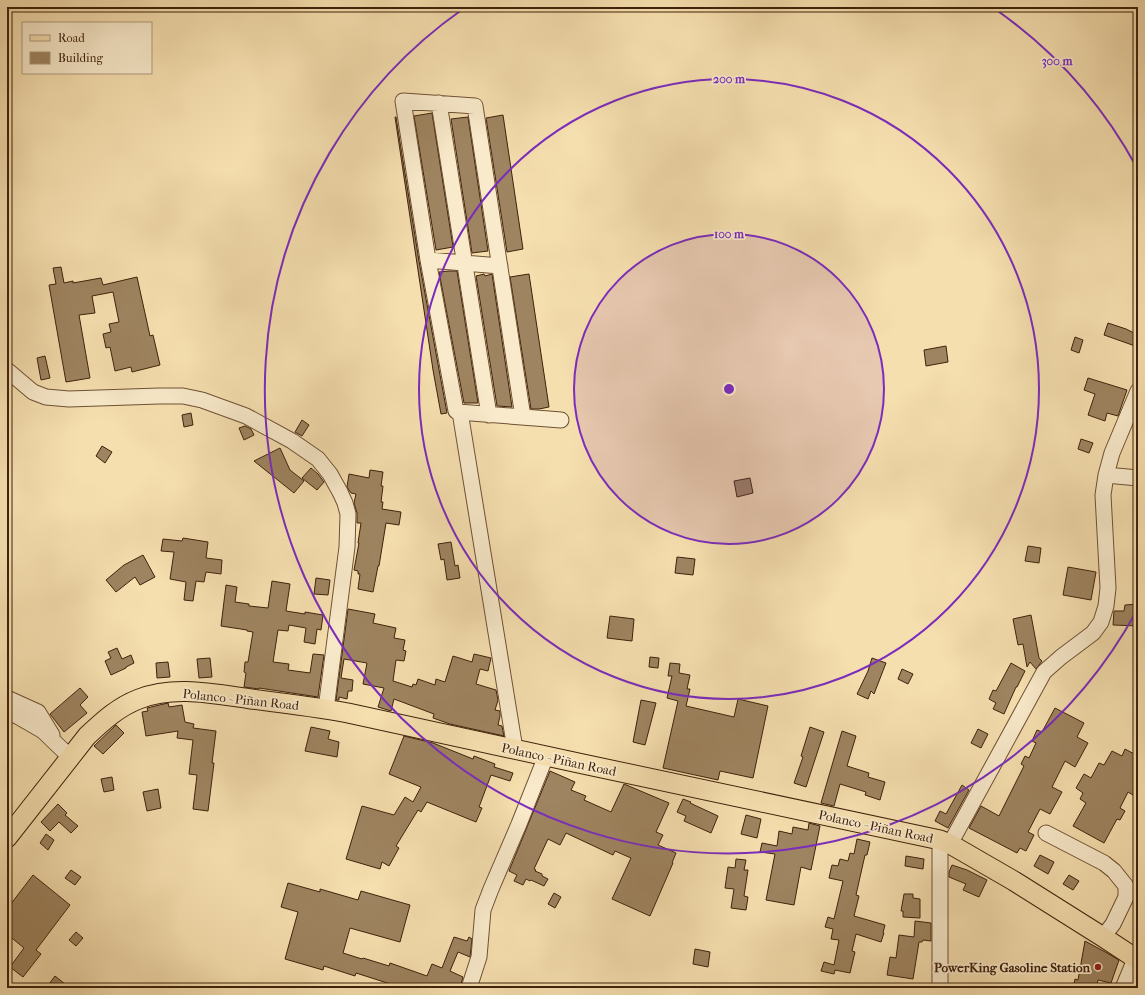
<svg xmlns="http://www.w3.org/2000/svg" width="1145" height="995" viewBox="0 0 1145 995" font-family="'IM FELL French Canon',serif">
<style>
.building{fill:#9e8460;stroke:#3f220b}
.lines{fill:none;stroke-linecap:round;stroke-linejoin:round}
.minor-casing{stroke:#6d5134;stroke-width:17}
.major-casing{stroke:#3f220b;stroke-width:21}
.minor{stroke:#f9eacb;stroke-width:15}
.major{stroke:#f6dfaf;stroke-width:19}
.ring{fill:none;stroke:#7b2cbf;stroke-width:2}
.poi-dot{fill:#8f2418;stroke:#f9eacb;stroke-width:1.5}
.labels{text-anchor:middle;stroke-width:3.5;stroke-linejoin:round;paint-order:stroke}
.street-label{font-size:13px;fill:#3f220b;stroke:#f9eacb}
.poi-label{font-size:13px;font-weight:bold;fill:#3f220b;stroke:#f9eacb;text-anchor:end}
.centre{fill:#7b2cbf;stroke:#f9eacb;stroke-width:2}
.ring-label{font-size:12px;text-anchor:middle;font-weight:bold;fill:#7b2cbf;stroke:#f9eacb;stroke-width:3.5;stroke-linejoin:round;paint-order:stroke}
</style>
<rect width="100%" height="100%" fill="#f6dfaf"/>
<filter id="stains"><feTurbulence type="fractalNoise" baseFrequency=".005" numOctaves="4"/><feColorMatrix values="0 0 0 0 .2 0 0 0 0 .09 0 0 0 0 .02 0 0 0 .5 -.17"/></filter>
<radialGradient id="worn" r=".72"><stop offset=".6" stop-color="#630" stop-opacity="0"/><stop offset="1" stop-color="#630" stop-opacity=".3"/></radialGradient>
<path class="building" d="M 432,113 L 453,247 L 436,250 L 414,116 Z
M 503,115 L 523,249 L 507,252 L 486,118 Z
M 395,117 L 396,117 L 419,261 L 447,413 L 441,414 L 433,370 Z
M 468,117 L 488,251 L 472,253 L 451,119 Z
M 61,267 L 64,283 L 73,281 L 73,283 L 101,278 L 103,285 L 137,277 L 150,336 L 153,335 L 160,365 L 132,372 L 131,367 L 115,371 L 110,347 L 106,348 L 103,334 L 111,332 L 109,324 L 119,322 L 113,292 L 92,296 L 95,313 L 79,315 L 90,378 L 66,382 L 49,285 L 56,284 L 53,268 Z
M 449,271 L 457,271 L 478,403 L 464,403 L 439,272 Z
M 484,274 L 485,276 L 492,274 L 512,407 L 497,406 L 476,276 Z
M 529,274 L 549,407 L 539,409 L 531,409 L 510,277 Z
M 1108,323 L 1126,329 L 1138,335 L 1138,347 L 1104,335 Z
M 1075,337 L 1083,340 L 1079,353 L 1071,350 Z
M 946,346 L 948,362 L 926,366 L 924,350 Z
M 45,356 L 50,378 L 41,380 L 37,358 Z
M 1088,378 L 1127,390 L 1118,416 L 1107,413 L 1105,421 L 1088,415 L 1095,394 L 1084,390 Z
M 191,413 L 193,425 L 184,427 L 182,415 Z
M 302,420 L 309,425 L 302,436 L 295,432 Z
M 245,426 L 251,429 L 254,435 L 244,440 L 239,428 Z
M 1081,439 L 1093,443 L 1089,453 L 1078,449 Z
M 102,446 L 112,452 L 105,463 L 96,456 Z
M 280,448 L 290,470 L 304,481 L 294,493 L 254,461 Z
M 311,468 L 318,474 L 324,482 L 317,490 L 302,478 Z
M 370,470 L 383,472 L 381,486 L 383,486 L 381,502 L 383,502 L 382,509 L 401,512 L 399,525 L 386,523 L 379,566 L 378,566 L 373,592 L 358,589 L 360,574 L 358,574 L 358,571 L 354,570 L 359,543 L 358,543 L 361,523 L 357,523 L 357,513 L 354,503 L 356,494 L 351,493 L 347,487 L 349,474 L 369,478 Z
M 750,478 L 753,493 L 737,497 L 734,481 Z
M 183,538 L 208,542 L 206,558 L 222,560 L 221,574 L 206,572 L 204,582 L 196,581 L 193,601 L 184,600 L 186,582 L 170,579 L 174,552 L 161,551 L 163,539 L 182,541 Z
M 451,542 L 455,566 L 458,565 L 460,578 L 447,580 L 444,559 L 441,560 L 438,544 Z
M 1028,546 L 1041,548 L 1039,563 L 1025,561 Z
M 143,555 L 155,577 L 140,585 L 135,577 L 116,592 L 106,580 L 124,565 Z
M 677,557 L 695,559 L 693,575 L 675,573 Z
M 1068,567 L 1096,572 L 1091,600 L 1063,595 Z
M 316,578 L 330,580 L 328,595 L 314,594 Z
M 272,581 L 290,584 L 286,611 L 305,614 L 305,612 L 323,615 L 321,630 L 317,629 L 315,644 L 304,642 L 306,628 L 289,625 L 288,631 L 278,630 L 273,662 L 289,664 L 288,670 L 310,673 L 313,654 L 324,655 L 318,697 L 259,688 L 259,689 L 244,687 L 246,673 L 244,672 L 245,662 L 248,662 L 253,632 L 247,631 L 247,630 L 221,626 L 226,585 L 237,587 L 235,602 L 249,604 L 249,606 L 268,608 Z
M 1138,604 L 1138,626 L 1113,625 L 1114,611 L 1124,611 L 1125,605 Z
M 348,609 L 375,614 L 373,623 L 396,628 L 394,638 L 405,640 L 403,650 L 406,651 L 404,661 L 396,660 L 393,681 L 412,687 L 413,684 L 416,685 L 418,679 L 435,685 L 436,679 L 445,682 L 453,656 L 472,662 L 474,654 L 491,658 L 488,671 L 480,669 L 476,684 L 496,690 L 498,700 L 495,710 L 500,711 L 500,716 L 498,725 L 502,726 L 504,736 L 450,724 L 433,718 L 434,714 L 394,699 L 391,711 L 378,707 L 384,688 L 363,684 L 367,663 L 344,659 L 341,678 L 353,680 L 352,691 L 348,691 L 347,699 L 339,697 L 339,700 L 336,700 Z
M 1031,615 L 1039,658 L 1042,661 L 1036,669 L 1030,662 L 1027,667 L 1023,644 L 1018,645 L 1013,619 Z
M 610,616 L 634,619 L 632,641 L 607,638 Z
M 117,648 L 122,659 L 131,655 L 134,663 L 126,667 L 126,668 L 111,675 L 105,661 L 111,658 L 108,652 Z
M 650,657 L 659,658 L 658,668 L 649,667 Z
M 210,658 L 212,677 L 199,678 L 197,659 Z
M 872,658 L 886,663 L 874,694 L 871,691 L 868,699 L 857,694 L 868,671 Z
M 168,662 L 170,677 L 157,678 L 156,663 Z
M 670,663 L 680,664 L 679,673 L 690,675 L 687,689 L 690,689 L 686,706 L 734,717 L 738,699 L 768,706 L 753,778 L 720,771 L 718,780 L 663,768 L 678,701 L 667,698 L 672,676 L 668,676 Z
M 1011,663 L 1025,671 L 1017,687 L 1016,687 L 1004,714 L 993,709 L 996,703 L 989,699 L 993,690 L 996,691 Z
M 902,669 L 913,674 L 908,684 L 898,679 Z
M 80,688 L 88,697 L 80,705 L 87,713 L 64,732 L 50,714 Z
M 641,700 L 656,703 L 645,745 L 633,742 Z
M 168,703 L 169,707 L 182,705 L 185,722 L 194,724 L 193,728 L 216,731 L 212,763 L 214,763 L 208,811 L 193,809 L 197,775 L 189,774 L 193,740 L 177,738 L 178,731 L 146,736 L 142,712 L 148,711 L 147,708 Z
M 1055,708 L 1084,723 L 1077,737 L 1088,743 L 1075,767 L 1065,761 L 1052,787 L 1062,792 L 1050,814 L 1040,809 L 1028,832 L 1034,835 L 1026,851 L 1020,848 L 1017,853 L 969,828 L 981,806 L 999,816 L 1024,766 L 1021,764 L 1025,756 L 1029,758 L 1036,743 L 1032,741 L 1037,730 L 1042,732 Z
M 116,725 L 124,733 L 103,754 L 94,746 Z
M 311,727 L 330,731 L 328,739 L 339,742 L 337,757 L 305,751 Z
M 810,727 L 824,732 L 806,787 L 794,783 L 803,757 L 801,756 Z
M 978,729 L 988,734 L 981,748 L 971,743 Z
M 842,731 L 856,736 L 847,766 L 869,773 L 868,777 L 885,782 L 880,800 L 865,795 L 866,792 L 840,784 L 834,806 L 821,803 Z
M 404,736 L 433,743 L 473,759 L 474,756 L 495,764 L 494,767 L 513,773 L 510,781 L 491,775 L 479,807 L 482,808 L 476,822 L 427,802 L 421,812 L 418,810 L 396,846 L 399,848 L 389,866 L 382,862 L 380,869 L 346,859 L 362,806 L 394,815 L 405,797 L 413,802 L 421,787 L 389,774 Z
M 1125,749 L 1138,756 L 1134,764 L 1138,766 L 1138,776 L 1134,784 L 1138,786 L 1138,787 L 1133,795 L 1128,792 L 1120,808 L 1125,811 L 1120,820 L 1117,819 L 1104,843 L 1073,826 L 1086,803 L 1080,799 L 1083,793 L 1076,788 L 1084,774 L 1091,778 L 1099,763 L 1104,765 L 1112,751 L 1122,756 Z
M 550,771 L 575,782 L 571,790 L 586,796 L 584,800 L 611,812 L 624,784 L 669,803 L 656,832 L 663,835 L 658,845 L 676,853 L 672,863 L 673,863 L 650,916 L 612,899 L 631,858 L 615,851 L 613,855 L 566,833 L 560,845 L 548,839 L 534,869 L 536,870 L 535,871 L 542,874 L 542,876 L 548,879 L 544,886 L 531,880 L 530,881 L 526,879 L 523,885 L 514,881 L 517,875 L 509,871 Z
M 112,777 L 114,790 L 104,792 L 101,779 Z
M 962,785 L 969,790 L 948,828 L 935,821 L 940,811 L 946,814 Z
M 158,789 L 161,808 L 147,811 L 143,792 Z
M 683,799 L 691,802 L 690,803 L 718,816 L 711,833 L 684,821 L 686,816 L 677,812 Z
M 58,804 L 67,813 L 65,815 L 78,826 L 71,833 L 59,822 L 50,831 L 41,822 Z
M 746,815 L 761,819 L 757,838 L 741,834 Z
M 809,823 L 820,826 L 811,870 L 801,867 L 794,905 L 766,900 L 775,854 L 760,852 L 762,843 L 777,846 L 779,831 L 792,834 L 793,827 L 808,830 Z
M 46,834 L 54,840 L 48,850 L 40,843 Z
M 857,839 L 870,842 L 867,855 L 865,855 L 856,895 L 859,896 L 854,916 L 885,925 L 883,933 L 884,933 L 881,942 L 856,934 L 852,951 L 855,952 L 850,973 L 835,970 L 834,974 L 821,971 L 824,962 L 834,965 L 839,940 L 831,939 L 833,929 L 825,927 L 828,917 L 834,919 L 843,881 L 829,878 L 832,865 L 838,866 L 840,859 L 848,861 L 850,853 L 854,854 Z
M 1040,855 L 1054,862 L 1048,874 L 1034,866 Z
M 906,856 L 924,859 L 923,869 L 905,866 Z
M 736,859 L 746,860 L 744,870 L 748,870 L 744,896 L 748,897 L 746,910 L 731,908 L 734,889 L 725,888 L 728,867 L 735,868 Z
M 952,865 L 967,870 L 987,880 L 979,897 L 963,890 L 966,884 L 949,877 L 949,872 Z
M 71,870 L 81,877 L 75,885 L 65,878 Z
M 33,875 L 70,905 L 36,950 L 41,954 L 23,977 L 10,967 L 24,948 L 7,934 L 7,909 Z
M 1069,875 L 1079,881 L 1073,890 L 1063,884 Z
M 288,883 L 320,892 L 320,889 L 358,900 L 361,891 L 410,905 L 400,942 L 350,928 L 343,953 L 362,959 L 363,958 L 389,966 L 390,963 L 427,976 L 432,964 L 442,968 L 454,937 L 467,941 L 469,937 L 472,939 L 470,957 L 458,952 L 450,971 L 463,977 L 460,988 L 403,988 L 356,973 L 355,976 L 324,966 L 323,970 L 285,959 L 298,912 L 281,907 Z
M 554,893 L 561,897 L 555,908 L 548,904 Z
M 904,894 L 913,894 L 913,898 L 920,899 L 920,918 L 903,917 L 903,911 L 901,911 Z
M 915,921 L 931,923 L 931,941 L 923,940 L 922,942 L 919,942 L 913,979 L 887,975 L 890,957 L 896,958 L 899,935 L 914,937 Z
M 76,932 L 83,938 L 76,946 L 69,940 Z
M 1085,941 L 1107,953 L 1119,960 L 1111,983 L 1098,980 L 1097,984 L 1099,984 L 1099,988 L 1073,988 L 1075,979 L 1078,980 Z
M 695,949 L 710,952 L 708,967 L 693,964 Z
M 55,976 L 70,988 L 46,988 Z"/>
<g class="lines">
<defs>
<path id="minor" d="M 439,103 L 489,415
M 428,260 L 500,266
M 7,370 L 33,392 L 46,397 L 69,399 L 159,396 L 183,396 L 202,400 L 246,416 L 292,441 L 318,459 L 330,474 L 340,492 L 345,503 L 348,514 L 347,547 L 326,709
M 460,412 L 515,749
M 523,417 L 475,106 L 403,101 L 428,260 L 456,411 L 458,412 L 561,420
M 1106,475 L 1138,478
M 7,698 L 38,712 L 52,735
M 7,712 L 17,716 L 43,731 L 70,757
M 1046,833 L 1104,863 L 1114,871 L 1126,886 L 1126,897 L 1113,924 L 1103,937
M 950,844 L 1044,672 L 1061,657 L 1093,633 L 1101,622 L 1106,606 L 1108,588 L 1103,495 L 1106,475 L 1112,453 L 1138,391
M 469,988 L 479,957 L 483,910 L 491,889 L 519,824 L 546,756
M 940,988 L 940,840
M 1123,988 L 1135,959"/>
<path id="major" d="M 7,838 L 87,736 C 103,721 118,707 139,699 C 175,685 214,694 251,699 C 283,703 316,707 348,713 L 583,764 L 940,840 L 950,844 L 1014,881 L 1103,937 L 1138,960"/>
</defs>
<use href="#minor" class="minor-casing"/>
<use href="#major" class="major-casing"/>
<use href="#minor" class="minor"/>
<use href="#major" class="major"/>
</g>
<circle cx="729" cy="389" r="155" fill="#7b2cbf" fill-opacity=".12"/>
<g class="ring">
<circle cx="729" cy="389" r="155"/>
<circle cx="729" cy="389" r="310"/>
<path d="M1137 610A464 464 0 1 1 463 9M995 9A464 464 0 0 1 1137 168"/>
</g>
<circle class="poi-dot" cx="1098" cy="967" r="4"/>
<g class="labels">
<g class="street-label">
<text transform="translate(241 699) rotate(6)" y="5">Polanco - Piñan Road</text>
<text transform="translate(559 759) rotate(12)" y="5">Polanco - Piñan Road</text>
<text transform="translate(876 826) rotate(12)" y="5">Polanco - Piñan Road</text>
</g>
<g class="poi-label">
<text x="1090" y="972">PowerKing Gasoline Station</text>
</g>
</g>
<circle cx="729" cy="389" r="6" class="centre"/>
<g class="ring-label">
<text x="1057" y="65">300 m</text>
<text x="729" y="83">200 m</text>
<text x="729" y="238">100 m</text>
</g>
<rect width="1145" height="995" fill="none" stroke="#f6dfaf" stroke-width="24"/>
<rect x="8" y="8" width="1129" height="979" fill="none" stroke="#3f220b" stroke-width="2"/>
<rect x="12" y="12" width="1121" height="971" fill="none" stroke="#3f220b"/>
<rect x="22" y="22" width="130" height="52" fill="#f9eacb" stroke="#af9a7e"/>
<rect x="30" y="35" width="20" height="6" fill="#f6dfaf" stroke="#af9a7e"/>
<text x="58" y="42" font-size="12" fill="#3f220b">Road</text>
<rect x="30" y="52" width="20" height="12" fill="#9e8460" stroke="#af9a7e"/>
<text x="58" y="62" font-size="12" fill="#3f220b">Building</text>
<rect width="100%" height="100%" filter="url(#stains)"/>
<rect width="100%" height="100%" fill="url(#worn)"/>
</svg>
